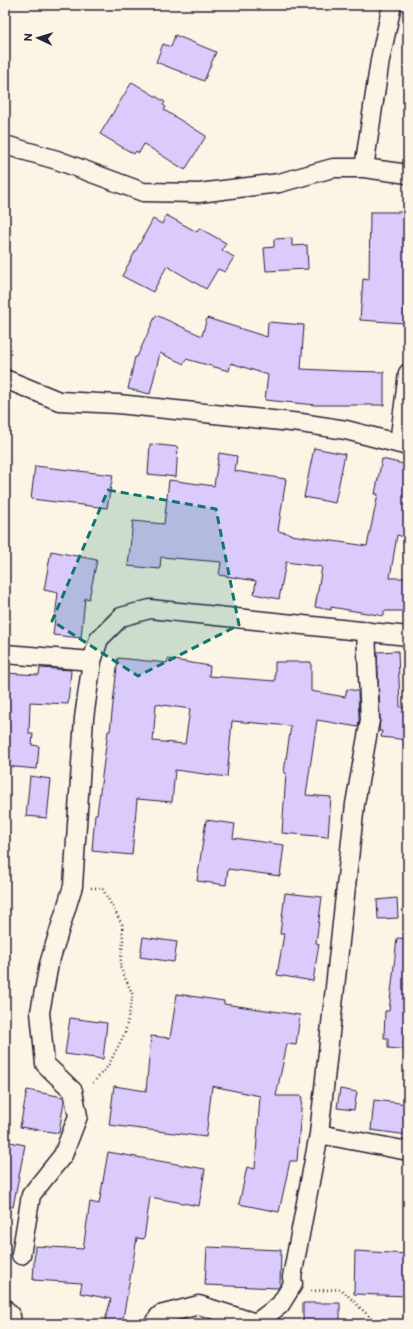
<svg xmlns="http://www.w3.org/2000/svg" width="413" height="1329" viewBox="0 0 413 1329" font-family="'Balsamiq Sans',sans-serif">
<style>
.building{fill:#dbcbfd;stroke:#22223b;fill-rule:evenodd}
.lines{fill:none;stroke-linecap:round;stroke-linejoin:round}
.minor-casing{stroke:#22223b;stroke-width:21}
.path{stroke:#22223b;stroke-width:2.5;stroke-dasharray:1 3;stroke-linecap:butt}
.minor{stroke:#fcf5e5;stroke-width:18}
.marked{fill:#0f766e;fill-opacity:0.2;stroke:#0f766e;stroke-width:3;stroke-dasharray:8 5;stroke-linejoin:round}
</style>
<rect width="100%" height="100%" fill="#fcf5e5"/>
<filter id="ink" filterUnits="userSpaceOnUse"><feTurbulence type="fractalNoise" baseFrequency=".025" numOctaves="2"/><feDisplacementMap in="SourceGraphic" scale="8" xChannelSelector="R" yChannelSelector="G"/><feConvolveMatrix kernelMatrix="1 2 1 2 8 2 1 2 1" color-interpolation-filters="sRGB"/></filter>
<g filter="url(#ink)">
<path class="building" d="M 175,35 L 216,52 L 204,81 L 156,62 L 163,44 L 171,47 Z
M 132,82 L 165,102 L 163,105 L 166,107 L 164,110 L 206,136 L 185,170 L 144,144 L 139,153 L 136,151 L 134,154 L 100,134 Z
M 370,212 L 407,212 L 406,283 L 407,283 L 404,323 L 360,320 L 363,279 L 369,280 Z
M 166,215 L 197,232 L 199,228 L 226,243 L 222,250 L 234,257 L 225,272 L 218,269 L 206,289 L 167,266 L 153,292 L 122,276 L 153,219 L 162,224 Z
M 292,238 L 292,246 L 307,245 L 308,269 L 266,271 L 264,248 L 274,247 L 274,239 Z
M 156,315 L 202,336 L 207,318 L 267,337 L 268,322 L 304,325 L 301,369 L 342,371 L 384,372 L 384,405 L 315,405 L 265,400 L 268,375 L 231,363 L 229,371 L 186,359 L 184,364 L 160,353 L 150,394 L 128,389 L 135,357 L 137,357 Z
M 150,444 L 178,447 L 176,477 L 148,474 Z
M 314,448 L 345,454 L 335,503 L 304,497 Z
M 219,453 L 237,456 L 235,471 L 286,479 L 278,531 L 291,534 L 291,535 L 367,546 L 378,494 L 375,494 L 382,459 L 408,465 L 408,538 L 397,535 L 390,578 L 408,578 L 408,611 L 384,611 L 384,616 L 331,607 L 331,610 L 315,607 L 322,567 L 286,562 L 279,599 L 254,594 L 256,581 L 219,575 L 221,562 L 161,557 L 160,569 L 128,566 L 133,521 L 164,524 L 169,480 L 214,486 Z
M 35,466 L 113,475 L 107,508 L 31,499 Z
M 51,551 L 97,560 L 89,599 L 85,598 L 81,638 L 53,635 L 58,593 L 44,590 Z
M 398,651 L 400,707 L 408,708 L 408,740 L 381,737 L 382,731 L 379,731 L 380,720 L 377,652 Z
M 118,658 L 167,663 L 168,659 L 210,666 L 209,676 L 275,681 L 275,662 L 311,662 L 311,691 L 345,697 L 347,689 L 358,691 L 359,719 L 358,727 L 317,720 L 306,795 L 331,797 L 328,837 L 282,833 L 286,773 L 284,772 L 291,726 L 232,721 L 227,777 L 175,770 L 172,802 L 137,799 L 132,855 L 92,851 L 95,814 L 97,814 L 108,731 L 110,731 ZM 156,704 L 190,709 L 185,744 L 153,741 Z
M 40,668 L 71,670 L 68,704 L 30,702 L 29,734 L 33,734 L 32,745 L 39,746 L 37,769 L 5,766 L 5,673 L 39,675 Z
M 30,776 L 51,779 L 47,818 L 26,816 Z
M 206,820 L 235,824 L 233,838 L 284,845 L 280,876 L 228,869 L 226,885 L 197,881 Z
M 285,893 L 322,897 L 316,943 L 319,944 L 313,981 L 277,975 L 284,934 L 280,934 Z
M 397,898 L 398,918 L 378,919 L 377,900 Z
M 143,937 L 177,942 L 174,962 L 140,957 Z
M 397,938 L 408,939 L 408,1050 L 388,1048 L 388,1038 L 384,1038 L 385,1011 L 389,1011 Z
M 177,994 L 224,1001 L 224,1004 L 300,1015 L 296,1045 L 287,1044 L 276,1096 L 302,1096 L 297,1161 L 290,1161 L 279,1212 L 239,1204 L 247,1167 L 255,1169 L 260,1096 L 212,1086 L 206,1137 L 109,1125 L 114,1086 L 146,1091 L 151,1036 L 170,1038 Z
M 70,1018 L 107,1023 L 103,1059 L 65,1054 Z
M 340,1089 L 357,1092 L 354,1110 L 337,1108 Z
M 27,1090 L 63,1097 L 64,1101 L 59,1133 L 20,1127 Z
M 374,1100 L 408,1104 L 408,1135 L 371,1130 Z
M 5,1141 L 25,1145 L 13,1207 L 5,1206 Z
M 108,1152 L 205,1169 L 199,1206 L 150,1197 L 144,1239 L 137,1238 L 122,1324 L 104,1324 L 111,1299 L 80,1293 L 82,1283 L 33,1280 L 35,1246 L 83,1249 L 90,1202 L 99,1204 Z
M 207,1247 L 281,1250 L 280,1285 L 278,1288 L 205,1285 Z
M 355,1251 L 408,1254 L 408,1296 L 354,1294 Z
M 303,1303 L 340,1303 L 340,1324 L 303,1324 Z"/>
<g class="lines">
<defs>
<path id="minor" d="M 5,145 L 57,160 L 143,192 L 199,193 L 279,183 L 333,168 L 364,168 L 408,174
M 364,168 L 380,60 L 392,5
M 5,379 L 59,401 L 118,404 L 301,423 L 346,430 L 408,446
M 399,443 L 408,373
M 5,654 L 92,661
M 319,1134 L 355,804 L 370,720 L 366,631
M 21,1255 L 31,1195 L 63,1155 L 78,1116 L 73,1091 L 45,1064 L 40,1012 L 49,964 L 73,886 L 84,718 L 92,661 L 99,639 L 121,617 L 150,609 L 408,636
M 5,1309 L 11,1316 L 12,1324
M 153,1324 L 160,1315 L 199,1305 L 256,1323 L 280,1305 L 293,1284 L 292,1277 L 319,1134 L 408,1151"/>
</defs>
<use href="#minor" class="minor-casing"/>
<path class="path" d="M 91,888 L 102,888 L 122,924 L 123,941 L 120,967 L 133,995 L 125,1033 L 108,1066 L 91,1085
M 311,1291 L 341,1289 L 377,1324"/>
<use href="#minor" class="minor"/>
</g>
</g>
<path class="marked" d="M 108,490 L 216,509 L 239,625 L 138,676 L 52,621 Z"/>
<rect width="413" height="1329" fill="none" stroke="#fcf5e5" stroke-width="20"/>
<rect x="10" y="10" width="393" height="1309" fill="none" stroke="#22223b" stroke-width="1.5" filter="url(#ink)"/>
<g transform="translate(38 38) rotate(274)" stroke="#fcf5e5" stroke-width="3" paint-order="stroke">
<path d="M0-3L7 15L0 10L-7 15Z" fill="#22223b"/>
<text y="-6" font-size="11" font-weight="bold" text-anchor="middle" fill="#22223b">N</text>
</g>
</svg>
